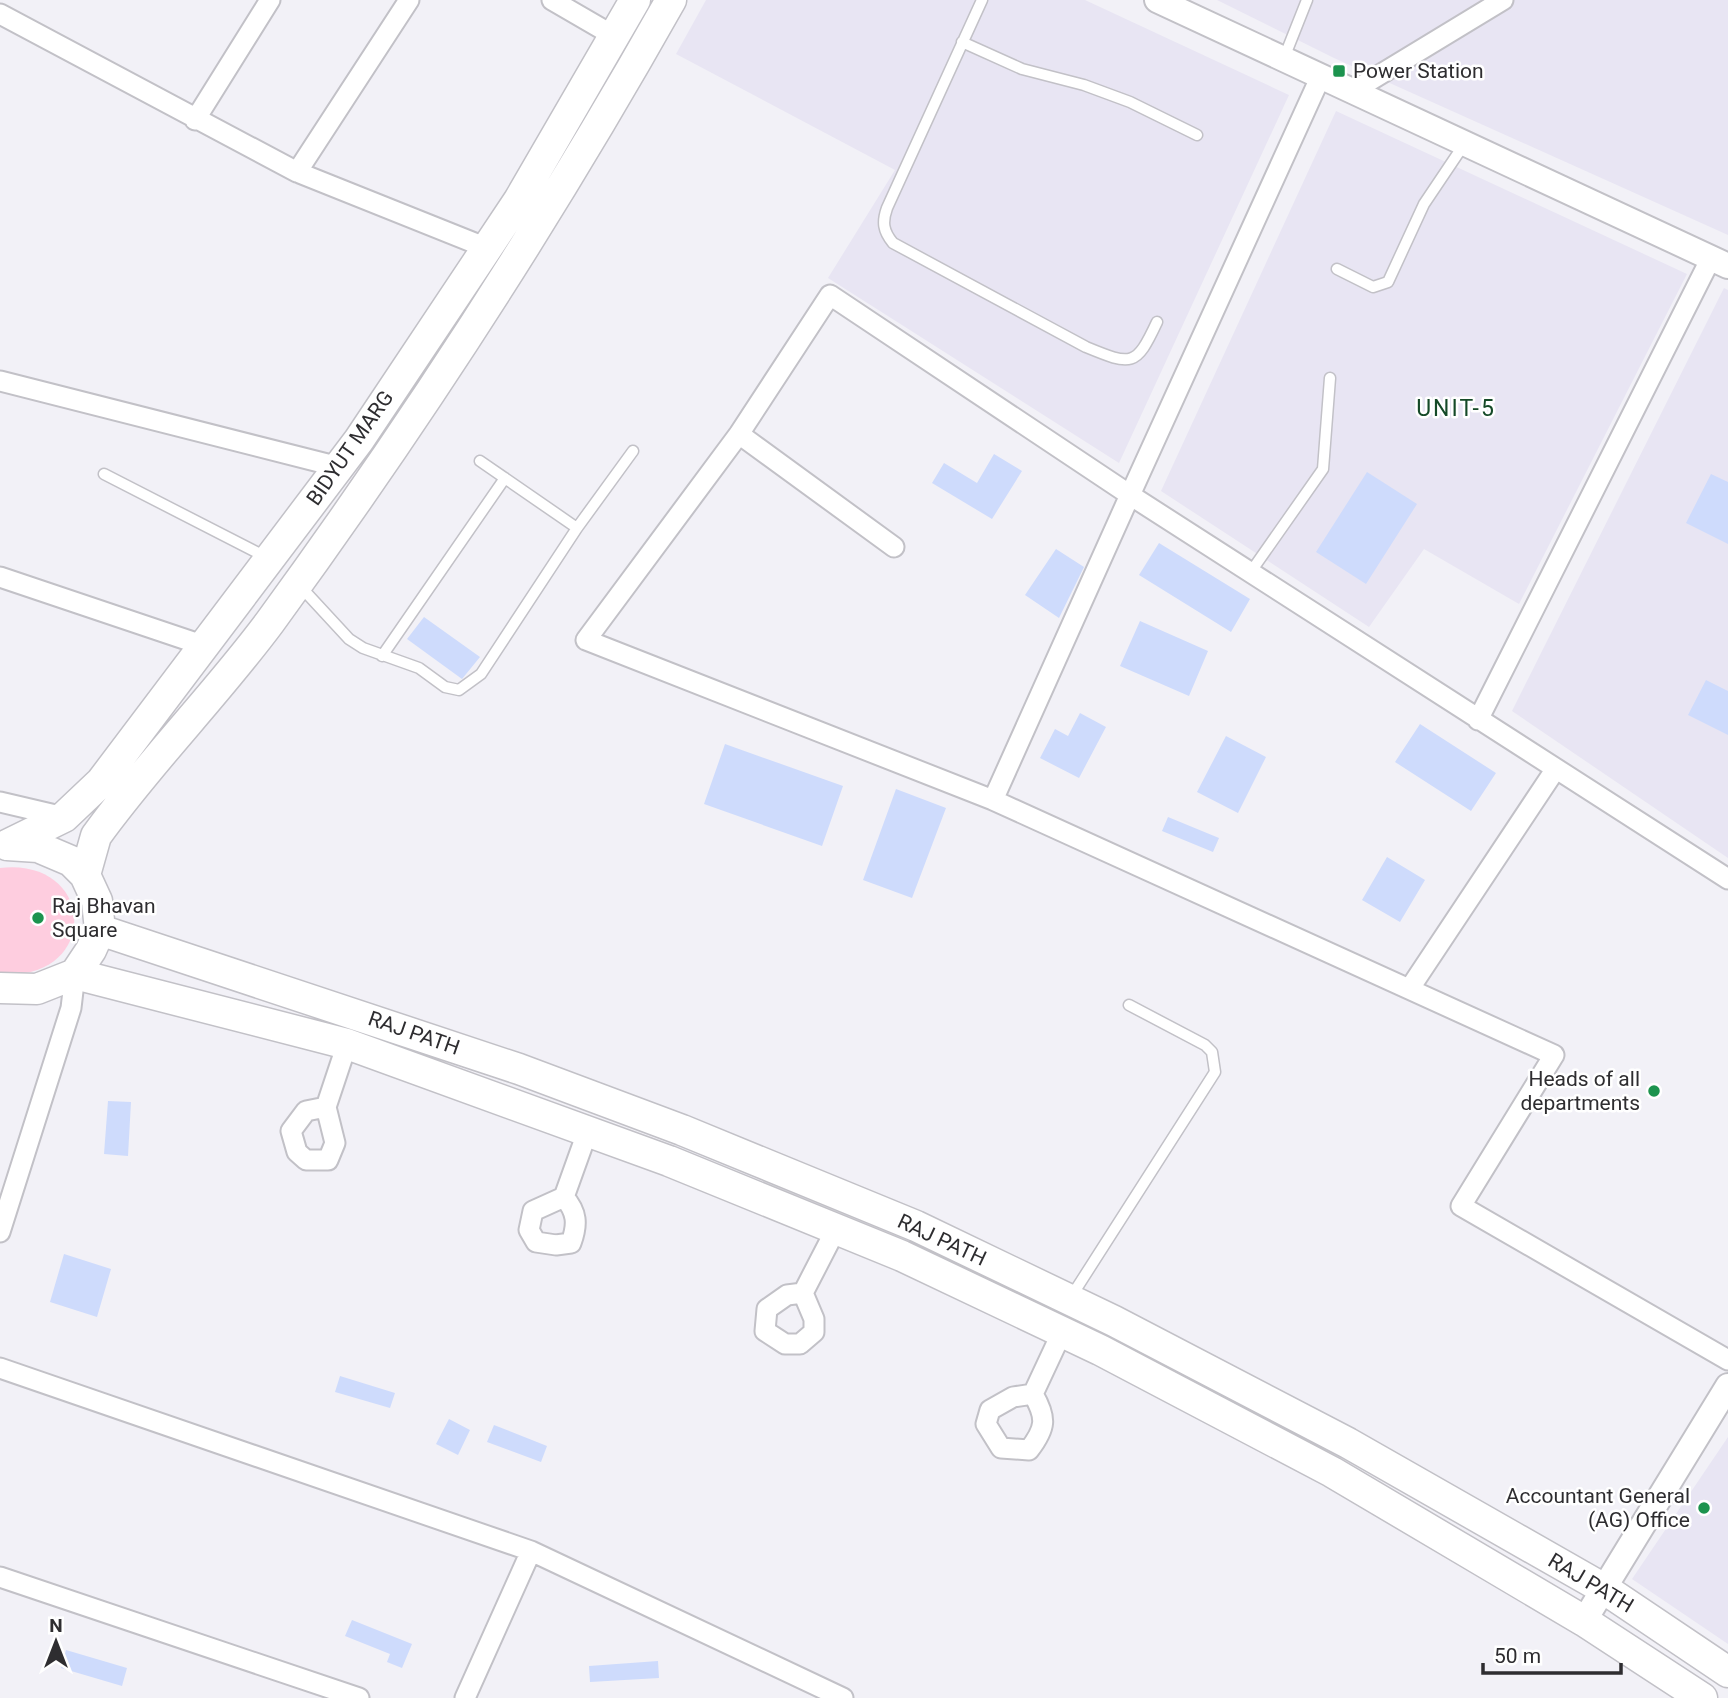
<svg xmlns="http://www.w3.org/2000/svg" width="1728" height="1698" viewBox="0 0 1728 1698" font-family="Roboto,sans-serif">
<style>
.built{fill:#e8e5f3}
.green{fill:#fecddf}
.building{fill:#cedbfc}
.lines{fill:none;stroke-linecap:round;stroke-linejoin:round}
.service-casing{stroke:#c2c1c7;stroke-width:13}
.minor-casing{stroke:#c2c1c7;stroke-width:23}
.tertiary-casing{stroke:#c2c1c7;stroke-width:28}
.primary-casing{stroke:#c2c1c7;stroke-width:33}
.service{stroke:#fff;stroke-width:10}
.minor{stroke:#fff;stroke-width:19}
.tertiary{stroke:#fff;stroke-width:24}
.primary{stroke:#fff;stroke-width:30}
.poi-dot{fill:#1c934e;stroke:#fff;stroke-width:2.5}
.labels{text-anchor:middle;stroke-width:5;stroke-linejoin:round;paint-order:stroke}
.poi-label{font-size:21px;fill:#2e2d30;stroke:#fff;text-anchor:start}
.street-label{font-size:21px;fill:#2e2d30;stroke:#fff}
.neighbourhood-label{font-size:23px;letter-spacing:2px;fill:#154a28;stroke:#fff}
</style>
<rect width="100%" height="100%" fill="#f2f1f7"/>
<path class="built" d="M 706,0 L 1085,0 L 1289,95 L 1119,463 L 828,278 L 895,170 L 676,54 Z
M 1217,0 L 1728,0 L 1728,235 L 1334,58 Z
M 1336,111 L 1687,274 L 1519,604 L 1424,549 L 1369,627 L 1161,491 Z
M 1724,288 L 1728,290 L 1728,858 L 1512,711 Z
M 1728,1437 L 1728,1644 L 1632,1579 Z"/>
<path class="green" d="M 0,868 C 97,857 101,982 0,974 Z"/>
<path class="building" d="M 994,454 L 1022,471 L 992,519 L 932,483 L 944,463 L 977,483 Z
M 1367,472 L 1417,504 L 1366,584 L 1316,552 Z
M 1711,474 L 1728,482 L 1728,544 L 1686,523 Z
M 1159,543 L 1250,599 L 1231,632 L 1139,575 Z
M 1056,549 L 1084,567 L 1059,618 L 1025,595 Z
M 424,617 L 480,657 L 462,679 L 407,639 Z
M 1140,621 L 1208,651 L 1189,696 L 1120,666 Z
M 1706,680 L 1728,691 L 1728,735 L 1688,715 Z
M 1080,713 L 1106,727 L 1079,778 L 1040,758 L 1055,729 L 1068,736 Z
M 1420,724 L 1496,773 L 1471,811 L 1395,762 Z
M 1226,736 L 1266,757 L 1238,813 L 1197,792 Z
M 725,744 L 843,786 L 822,846 L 704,804 Z
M 896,789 L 946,808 L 912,898 L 863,880 Z
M 1168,817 L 1219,838 L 1213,852 L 1162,831 Z
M 1387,857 L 1425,880 L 1400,922 L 1362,900 Z
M 108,1101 L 131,1102 L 128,1156 L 104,1154 Z
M 64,1254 L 111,1269 L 97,1317 L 50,1302 Z
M 340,1376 L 395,1393 L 390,1408 L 335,1392 Z
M 449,1419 L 470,1430 L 458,1455 L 436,1444 Z
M 494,1425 L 547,1446 L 541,1462 L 487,1442 Z
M 352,1620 L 412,1644 L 402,1668 L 387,1662 L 390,1654 L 345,1636 Z
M 66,1650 L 127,1668 L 122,1686 L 61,1668 Z
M 658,1661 L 659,1678 L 590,1682 L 589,1666 Z"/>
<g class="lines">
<defs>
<path id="service" d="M 982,0 L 887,208 C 882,222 883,231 893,243 L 1086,347 C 1132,366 1136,367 1157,322
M 962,42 L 1022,69 L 1084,85 L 1130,102 L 1197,135
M 1284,58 L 1307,0
M 1337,269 L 1373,287 L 1388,282 L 1424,204 L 1465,143
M 480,461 L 577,528
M 104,474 L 266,557
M 1250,573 L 1323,469 L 1330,378
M 300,586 L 349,639 L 363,648 L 419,668 L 445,687 L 459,690 L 481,674 L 577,528 L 633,451
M 382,656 L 505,478
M 1071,1297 L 1215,1072 L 1212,1052 L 1205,1045 L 1129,1005"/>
<path id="minor" d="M 552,0 L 614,36
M 0,14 L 297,172 L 487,248
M 1320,78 L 1130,495 L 830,295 L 739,434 L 586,640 L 993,800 L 1554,1055 L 1461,1206 L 1728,1360
M 1353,91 L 1503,0
M 195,120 L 270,0
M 297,172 L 409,0
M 0,381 L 339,467
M 739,434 L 894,547
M 0,577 L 205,646
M 1478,720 L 1711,258
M 993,800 L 1130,495 L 1728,879
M 0,802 L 64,817
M 1410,988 L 1555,770
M 326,1107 L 306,1111 L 291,1131 L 297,1152 L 306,1160 L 328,1160 L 335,1143 L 326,1107 L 347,1044
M 564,1197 L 533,1211 L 529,1230 L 536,1242 L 556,1245 L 571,1243 C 578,1224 577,1212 564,1197 L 588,1130
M 0,1232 L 71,1008 L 75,974
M 803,1293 L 787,1295 L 767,1309 L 765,1331 L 785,1344 L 800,1344 L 814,1332 L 814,1319 L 803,1293 L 836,1229
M 0,1368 L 531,1551 L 843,1698
M 1033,1394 L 1013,1397 L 990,1410 L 986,1424 L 1001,1448 L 1029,1450 C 1046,1428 1047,1418 1033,1394 L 1062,1332
M 0,1577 L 359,1698
M 465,1698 L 531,1551"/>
<path id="tertiary" d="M 1157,0 L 1728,266
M 1584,1621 L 1728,1386"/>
<path id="primary" d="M 7,845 L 64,817 L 101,782 L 359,440 L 519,200 L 635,0
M 85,875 L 96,836 C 150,761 215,696 270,622 C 416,422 550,215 671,0
M 100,930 L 519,1069 L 682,1130 L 916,1226 L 1114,1321 L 1348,1443 L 1606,1590 L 1728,1672
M 75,974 L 347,1044 L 669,1161 L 902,1256 L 1100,1350 L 1332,1472 L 1584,1621 L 1702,1698
M 0,988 L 37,989 L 75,974 L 91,950 L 100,930 L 97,901 L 85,875 L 71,861 L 38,847 L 7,845"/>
</defs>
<use href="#service" class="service-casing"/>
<use href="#minor" class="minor-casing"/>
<use href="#tertiary" class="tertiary-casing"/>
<use href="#primary" class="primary-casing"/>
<use href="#service" class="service"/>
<use href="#minor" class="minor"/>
<use href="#tertiary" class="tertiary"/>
<use href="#primary" class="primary"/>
</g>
<g class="poi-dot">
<rect x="1332" y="64" width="14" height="14" rx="3.5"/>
<circle cx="38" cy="918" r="7"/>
<circle cx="1654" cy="1091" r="7"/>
<circle cx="1704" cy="1508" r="7"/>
</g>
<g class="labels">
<g class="poi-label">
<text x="1353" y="78">Power Station</text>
<text x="52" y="913">Raj Bhavan<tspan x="52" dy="24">Square</tspan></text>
<text x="1640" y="1086" text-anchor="end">Heads of all<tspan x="1640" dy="24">departments</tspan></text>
<text x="1690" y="1503" text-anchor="end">Accountant General<tspan x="1690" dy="24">(AG) Office</tspan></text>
</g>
<g class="street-label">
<text transform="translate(350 448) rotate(-55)" y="7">BIDYUT MARG</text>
<text transform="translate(414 1033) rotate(19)" y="7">RAJ PATH</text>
<text transform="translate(942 1240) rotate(25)" y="7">RAJ PATH</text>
<text transform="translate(1591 1583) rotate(31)" y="7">RAJ PATH</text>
</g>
<g class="neighbourhood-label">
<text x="1456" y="416">UNIT-5</text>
</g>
</g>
<g transform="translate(56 1642)" stroke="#ffffff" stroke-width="5" paint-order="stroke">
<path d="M0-5L12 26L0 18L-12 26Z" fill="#2e2d30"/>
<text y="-10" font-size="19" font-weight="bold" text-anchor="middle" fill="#2e2d30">N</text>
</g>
<path d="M1483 1663v10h138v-10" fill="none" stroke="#2e2d30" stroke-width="3.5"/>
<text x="1494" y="1663" font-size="21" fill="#2e2d30" stroke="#ffffff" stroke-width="5" paint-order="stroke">50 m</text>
</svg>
